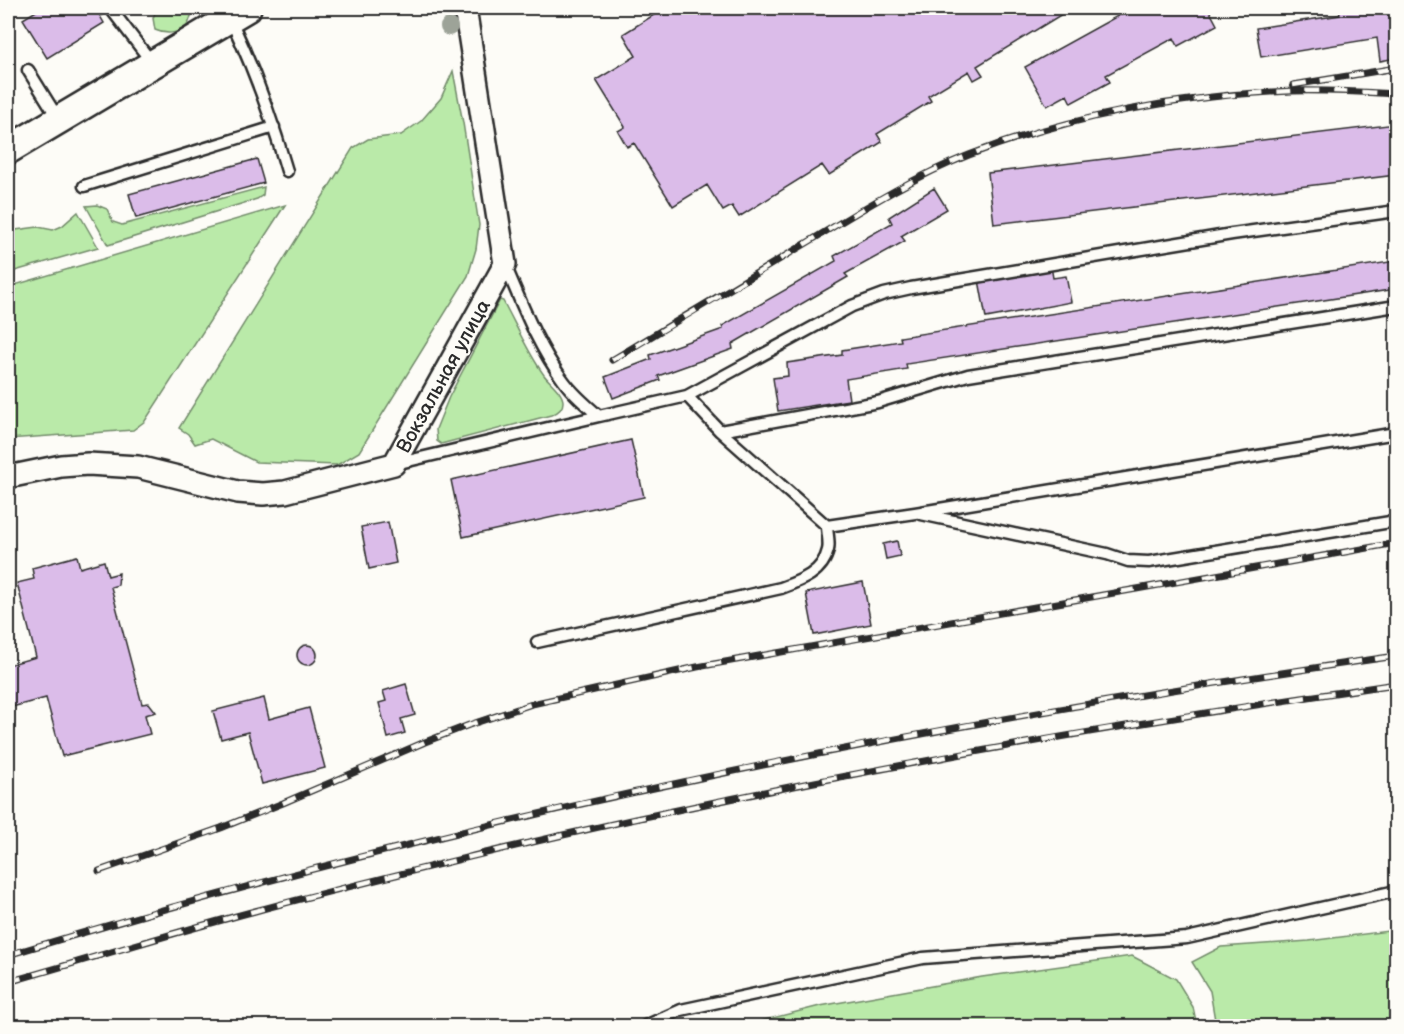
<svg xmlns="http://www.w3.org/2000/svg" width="1404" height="1034" viewBox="0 0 1404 1034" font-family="'Balsamiq Sans',sans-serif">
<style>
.green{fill:#baeaa9;stroke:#728a6a;stroke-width:1.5}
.building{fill:#dbbce9;stroke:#2b2b2b;stroke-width:1.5}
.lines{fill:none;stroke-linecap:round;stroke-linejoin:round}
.service-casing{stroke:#2b2b2b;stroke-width:15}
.minor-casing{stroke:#2b2b2b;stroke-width:26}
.tertiary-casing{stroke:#2b2b2b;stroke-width:32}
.service{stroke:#fdfcf7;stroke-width:10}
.minor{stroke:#fdfcf7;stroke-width:21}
.tertiary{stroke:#fdfcf7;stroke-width:27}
.rail-casing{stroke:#2b2b2b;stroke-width:7}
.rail{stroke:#fdfcf7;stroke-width:4.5;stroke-dasharray:14;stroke-linecap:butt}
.tree{fill:#9da398}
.labels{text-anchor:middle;stroke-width:4.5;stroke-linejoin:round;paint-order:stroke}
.street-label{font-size:20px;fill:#2b2b2b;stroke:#fdfcf7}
</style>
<rect width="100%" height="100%" fill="#fdfcf7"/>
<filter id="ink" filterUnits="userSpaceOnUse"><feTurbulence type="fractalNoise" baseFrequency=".0167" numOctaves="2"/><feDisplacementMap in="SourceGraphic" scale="12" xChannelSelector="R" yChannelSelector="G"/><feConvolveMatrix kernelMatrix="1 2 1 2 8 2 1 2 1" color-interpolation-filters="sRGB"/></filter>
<g filter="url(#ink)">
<path class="green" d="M 157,8 L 194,8 C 192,12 191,17 189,22 C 184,34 166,35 155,30 L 153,18 Z
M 453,71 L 463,123 L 479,225 L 476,249 L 468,276 L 359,452 L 337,465 L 256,462 L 211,439 L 195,444 L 188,434 L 179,428 L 353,148 L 368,139 L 401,135 L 421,121 L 441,98 Z
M 264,187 L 263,195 L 257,199 L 108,245 L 86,206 L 97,205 L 107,209 L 113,222 L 122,225 Z
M 285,205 L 145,421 L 133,430 L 8,439 L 8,287 Z
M 78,212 L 98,247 L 8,273 L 8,231 L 38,227 L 53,230 L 62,226 Z
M 500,300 L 503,301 C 516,325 528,353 544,375 C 550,383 563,392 563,402 C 563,410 557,413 551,415 L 441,444 L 437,441 L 436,429 L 449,397 Z
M 1396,930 L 1396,1026 L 1216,1026 L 1210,991 L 1192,962 L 1221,947 L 1309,941 Z
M 1132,956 L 1176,979 L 1193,1007 L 1197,1026 L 741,1026 L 820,1006 L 982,977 Z"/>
<path class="building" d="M 41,8 L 114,8 L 100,16 L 104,23 L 47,58 L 23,19 Z
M 665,8 L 1072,8 L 977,66 L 983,75 L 974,80 L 969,71 L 928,96 L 931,101 L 877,134 L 882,142 L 829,175 L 822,165 L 739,217 L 732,206 L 723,211 L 707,185 L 673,206 L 634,143 L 627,147 L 618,131 L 625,127 L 596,80 L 636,56 L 623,34 Z
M 1132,8 L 1208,8 L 1217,25 L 1178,46 L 1174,38 L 1106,75 L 1110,82 L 1071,103 L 1067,95 L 1047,106 L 1025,67 Z
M 1339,8 L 1396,8 L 1396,58 L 1380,61 L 1377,38 L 1261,57 L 1256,28 L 1340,15 Z
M 1396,124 L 1396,175 L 994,224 L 988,173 Z
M 257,159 L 264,183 L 136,218 L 129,194 Z
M 934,188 L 947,209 L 901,236 L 905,241 L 845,274 L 848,277 L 732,344 L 733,349 L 658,376 L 660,380 L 613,398 L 605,377 L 651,359 L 650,355 L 723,329 L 722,326 L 836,261 L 834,256 L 892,223 L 889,217 Z
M 1396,261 L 1396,289 L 906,364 L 907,369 L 846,379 L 849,400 L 778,411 L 773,378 L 788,376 L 787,363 L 842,355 L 842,350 L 901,341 L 900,337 Z
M 1051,266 L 1053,278 L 1066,276 L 1071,302 L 986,318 L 979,280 Z
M 631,440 L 644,497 L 463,537 L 451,480 Z
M 388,522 L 396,563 L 369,569 L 361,527 Z
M 897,541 L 900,556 L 886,559 L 883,544 Z
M 77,556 L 80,568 L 104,561 L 108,576 L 119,573 L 118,585 L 111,587 L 142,704 L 149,703 L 156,712 L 145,715 L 150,734 L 62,756 L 46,698 L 8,708 L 8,665 L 36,657 L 17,583 L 34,579 L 32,568 Z
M 863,582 L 871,624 L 814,635 L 806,593 Z
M297 655a10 10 0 1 1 20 0a10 10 0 1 1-20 0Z
M 406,684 L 415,715 L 401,719 L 405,733 L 388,738 L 379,703 L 386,701 L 383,691 Z
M 264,698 L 269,719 L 309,708 L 325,768 L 262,784 L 248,732 L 221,739 L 213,711 Z"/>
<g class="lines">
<defs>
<path id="service" d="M 111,9 L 153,64
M 230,18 C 253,67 272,119 287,171
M 28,70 L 59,120
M 84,186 L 274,127
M 687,396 L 852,306 L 884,294 L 911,288 L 1232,234 L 1396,211
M 599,416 L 687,396 L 720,431 L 878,402 L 968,375 L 1396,306
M 720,431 L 827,526 L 915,513 L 1396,433
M 395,464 L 599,416 C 586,405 573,394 563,380 C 537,345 522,304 505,265
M 921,514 L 1107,554 L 1128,561 L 1149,562 L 1396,521
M 537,642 L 781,588 C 800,581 823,573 828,550 C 830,543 827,533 827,526
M 645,1026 L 681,1010 L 923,958 L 1187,938 L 1396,891"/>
<path id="minor" d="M 8,477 L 61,466 L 88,464 L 138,467 L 238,492 L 263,494 L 285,492 L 394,464 L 505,264 L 465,8"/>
<path id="tertiary" d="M 8,150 L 247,8"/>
</defs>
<use href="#service" class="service-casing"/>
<use href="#minor" class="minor-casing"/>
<use href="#tertiary" class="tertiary-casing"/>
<use href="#service" class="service"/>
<use href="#minor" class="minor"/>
<use href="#tertiary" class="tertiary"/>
<defs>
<path id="rail" d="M 1293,85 L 1396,68
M 612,360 C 678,321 744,281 810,241 C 861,210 913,177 969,155 C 1069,116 1185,95 1292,91 C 1327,90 1362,92 1396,94
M 99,871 L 221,828 L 283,803 L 425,742 L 469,725 L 532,704 L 697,667 L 1396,543
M 8,955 C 461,817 927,723 1396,656
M 8,982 C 90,959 172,933 255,911 C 333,890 412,871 490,852 C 789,781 1092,728 1396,684"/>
</defs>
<use href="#rail" class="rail-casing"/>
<use href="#rail" class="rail"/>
</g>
<circle class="tree" cx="449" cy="27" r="9"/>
</g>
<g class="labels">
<g class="street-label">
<text transform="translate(443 376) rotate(-61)" y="7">Вокзальная улица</text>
</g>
</g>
<rect width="1404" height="1034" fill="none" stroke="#fdfcf7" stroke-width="30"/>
<rect x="15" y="15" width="1374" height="1004" fill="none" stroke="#2b2b2b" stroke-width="2" filter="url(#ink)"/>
</svg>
